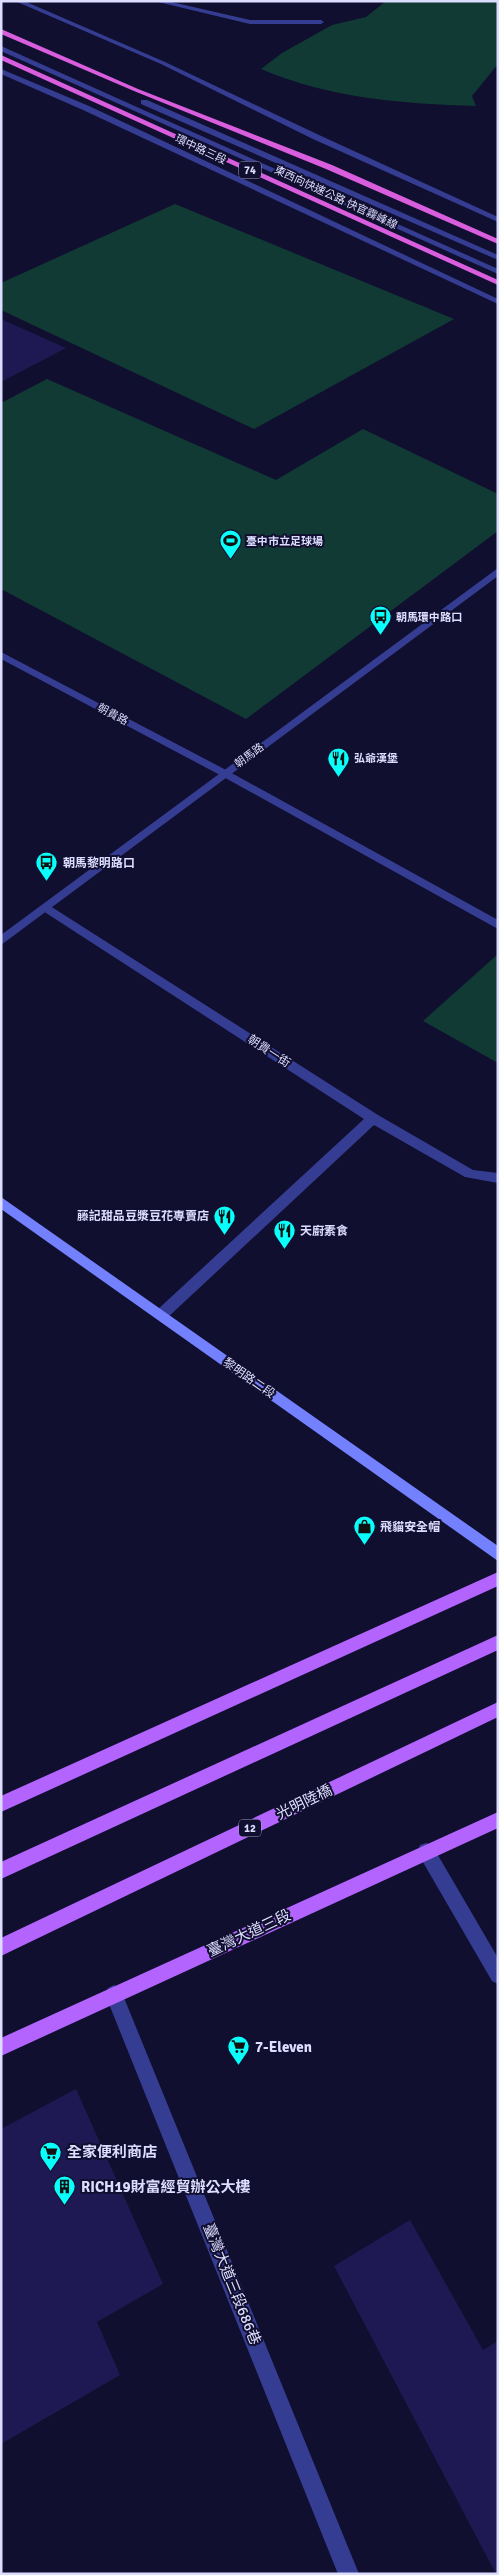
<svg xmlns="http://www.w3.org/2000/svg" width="499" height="2575" viewBox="0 0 499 2575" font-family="Signika,'Noto Sans TC',sans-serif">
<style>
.green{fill:#113a34}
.building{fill:#1e1952}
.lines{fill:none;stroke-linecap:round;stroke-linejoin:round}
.service{fill:#353d93;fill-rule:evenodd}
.minor{fill:#353d93;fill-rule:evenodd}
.tertiary{fill:#353d93;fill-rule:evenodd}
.secondary{fill:#7481ff;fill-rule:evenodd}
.primary{fill:#b364ff;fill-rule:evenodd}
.trunk{fill:#d95ede;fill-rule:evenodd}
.labels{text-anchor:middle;stroke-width:4;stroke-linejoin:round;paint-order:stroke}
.far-street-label{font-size:11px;fill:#ddf;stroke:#110f2f}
.shield{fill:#110f2f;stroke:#a09fc1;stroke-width:1}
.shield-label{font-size:11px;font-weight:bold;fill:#ddf}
.far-poi-label{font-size:11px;font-weight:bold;fill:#ddf;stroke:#110f2f;text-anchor:start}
.poi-label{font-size:12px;font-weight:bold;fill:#ddf;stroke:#110f2f;text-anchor:start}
.street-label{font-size:12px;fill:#ddf;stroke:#110f2f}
.near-street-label{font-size:15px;fill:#ddf;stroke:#110f2f}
.near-poi-label{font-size:15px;font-weight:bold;fill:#ddf;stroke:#110f2f;text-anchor:start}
</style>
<rect width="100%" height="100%" fill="#110f2f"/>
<path class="green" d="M 386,1 L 498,1 L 498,64 L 472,96 L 476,106 C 404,104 328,98 261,69 L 282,53 L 332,25 L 366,17 Z
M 175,204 L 454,319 L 254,429 L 1,310 L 1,283 Z
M 47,379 L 276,480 L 363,429 L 498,494 L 498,531 L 246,719 L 1,589 L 1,403 Z
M 498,954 L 498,1063 L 423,1021 Z"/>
<path class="building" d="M 1,319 L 66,348 L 1,382 Z
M 76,2089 L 163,2284 L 97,2322 L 120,2375 L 1,2444 L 1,2129 Z
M 410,2220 L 483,2350 L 498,2341 L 498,2574 L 496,2574 L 334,2266 Z"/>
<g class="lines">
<path class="service" d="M 154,1 L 167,1 L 250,20 L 321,20 L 324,22 L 321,24 L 250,24 Z
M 114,1985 L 120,1988 L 359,2574 L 338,2574 L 105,1994 L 108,1988 Z"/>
<path class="minor" d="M 1,652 L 228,771 L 498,920 L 498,929 L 220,775 L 1,659 Z
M 47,904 L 378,1115 L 473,1170 L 498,1173 L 498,1183 L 465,1177 L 374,1125 L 166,1319 L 156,1319 L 154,1315 L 156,1311 L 364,1119 L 43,911 L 41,908 Z
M 426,1843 L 432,1845 L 498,1958 L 498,1984 L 492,1981 L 420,1857 L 418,1851 L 420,1845 Z"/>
<path class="tertiary" d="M 15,1 L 24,1 L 165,62 L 319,135 L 498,217 L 498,222 L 313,139 L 161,64 Z
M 1,46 L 498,269 L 498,274 L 1,51 Z
M 1,69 L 89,106 L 498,299 L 498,304 L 83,110 L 1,74 Z
M 141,100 L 147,100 L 498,255 L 498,260 L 141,104 Z
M 498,568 L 498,576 L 1,945 L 1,935 Z"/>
<path class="secondary" d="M 1,1197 L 498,1546 L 498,1561 L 1,1209 Z"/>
<path class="primary" d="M 498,1572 L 498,1586 L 1,1812 L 1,1796 Z
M 498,1635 L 498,1650 L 1,1879 L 1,1862 Z
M 498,1702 L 498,1717 L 1,1956 L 1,1938 Z
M 498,1812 L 498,1828 L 1,2056 L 1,2038 Z"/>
<path class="trunk" d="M 1,29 L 138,89 L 332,165 L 498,239 L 498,244 L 326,169 L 134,91 L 1,34 Z
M 1,55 L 498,280 L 498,285 L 1,60 Z"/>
</g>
<defs>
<symbol id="stadium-pin" viewBox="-11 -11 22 30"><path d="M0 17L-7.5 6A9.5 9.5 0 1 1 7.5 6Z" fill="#09fffb" stroke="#110f2f"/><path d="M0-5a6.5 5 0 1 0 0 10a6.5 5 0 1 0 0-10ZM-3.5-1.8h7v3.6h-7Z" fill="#111"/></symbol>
<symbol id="bus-pin" viewBox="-11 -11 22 30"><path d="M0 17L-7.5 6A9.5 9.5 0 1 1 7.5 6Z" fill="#09fffb" stroke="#110f2f"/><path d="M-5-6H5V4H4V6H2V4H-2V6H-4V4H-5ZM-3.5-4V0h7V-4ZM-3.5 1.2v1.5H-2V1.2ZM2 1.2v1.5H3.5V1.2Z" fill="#111"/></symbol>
<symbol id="restaurant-pin" viewBox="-11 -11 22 30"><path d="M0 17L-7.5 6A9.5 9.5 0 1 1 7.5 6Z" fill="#09fffb" stroke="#110f2f"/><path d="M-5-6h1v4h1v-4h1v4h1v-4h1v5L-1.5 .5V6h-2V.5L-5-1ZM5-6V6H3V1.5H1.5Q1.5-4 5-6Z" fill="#111"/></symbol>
<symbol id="shop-pin" viewBox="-11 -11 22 30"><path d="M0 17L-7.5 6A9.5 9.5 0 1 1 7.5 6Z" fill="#09fffb" stroke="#110f2f"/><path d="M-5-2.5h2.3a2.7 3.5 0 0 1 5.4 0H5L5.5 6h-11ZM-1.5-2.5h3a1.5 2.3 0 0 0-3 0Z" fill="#111"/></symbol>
<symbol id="supermarket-pin" viewBox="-11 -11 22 30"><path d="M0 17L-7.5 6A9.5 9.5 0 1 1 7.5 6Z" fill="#09fffb" stroke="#110f2f"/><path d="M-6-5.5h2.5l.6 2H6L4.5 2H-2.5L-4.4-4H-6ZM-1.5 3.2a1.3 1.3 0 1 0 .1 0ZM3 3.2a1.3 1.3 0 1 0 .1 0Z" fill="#111"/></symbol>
<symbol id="building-pin" viewBox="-11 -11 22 30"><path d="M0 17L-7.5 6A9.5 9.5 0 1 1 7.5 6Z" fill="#09fffb" stroke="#110f2f"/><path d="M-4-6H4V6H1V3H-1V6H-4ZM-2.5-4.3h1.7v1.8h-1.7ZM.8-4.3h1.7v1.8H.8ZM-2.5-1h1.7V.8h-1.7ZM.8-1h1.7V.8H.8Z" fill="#111"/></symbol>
</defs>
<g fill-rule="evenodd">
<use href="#stadium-pin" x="218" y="528" width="25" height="34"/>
<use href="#bus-pin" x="368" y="604" width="25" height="34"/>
<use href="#restaurant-pin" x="326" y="746" width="25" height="34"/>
<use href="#bus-pin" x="34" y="850" width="25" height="34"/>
<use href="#restaurant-pin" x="212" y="1204" width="25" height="34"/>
<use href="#restaurant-pin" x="272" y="1218" width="25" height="34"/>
<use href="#shop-pin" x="352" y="1514" width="25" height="34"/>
<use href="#supermarket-pin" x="226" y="2034" width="25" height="34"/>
<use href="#supermarket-pin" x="38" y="2140" width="25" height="34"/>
<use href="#building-pin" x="52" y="2174" width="25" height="34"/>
</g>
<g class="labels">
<g class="far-street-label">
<text transform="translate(201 149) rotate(25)" y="4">環中路三段</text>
<text transform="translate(336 197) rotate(25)" y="4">東西向快速公路 快官霧峰線</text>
<text transform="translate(113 714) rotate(28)" y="4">朝貴路</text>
<text transform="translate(249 755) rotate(-36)" y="4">朝馬路</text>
</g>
<g class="shield">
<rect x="239" y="161.5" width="22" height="17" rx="4"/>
<rect x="239" y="1819.5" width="22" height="17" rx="4"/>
</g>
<g class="shield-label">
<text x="250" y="174">74</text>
<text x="250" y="1832">12</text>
</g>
<g class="far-poi-label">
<text x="246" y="545">臺中市立足球場</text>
<text x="396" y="621">朝馬環中路口</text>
<text x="354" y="762">弘爺漢堡</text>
</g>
<g class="poi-label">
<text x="63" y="867">朝馬黎明路口</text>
<text x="209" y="1220" text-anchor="end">藤記甜品豆漿豆花專賣店</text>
<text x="300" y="1235">天廚素食</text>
<text x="380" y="1531">飛貓安全帽</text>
</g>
<g class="street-label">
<text transform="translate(269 1051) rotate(33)" y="4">朝貴一街</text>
<text transform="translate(249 1378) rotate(35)" y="4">黎明路二段</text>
</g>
<g class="near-street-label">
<text transform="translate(304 1802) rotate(-26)" y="5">光明陸橋</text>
<text transform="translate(249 1933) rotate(-25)" y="5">臺灣大道三段</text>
<text transform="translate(232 2284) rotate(68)" y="5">臺灣大道三段686巷</text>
</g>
<g class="near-poi-label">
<text x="255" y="2052">7-Eleven</text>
<text x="67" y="2157">全家便利商店</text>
<text x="81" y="2192">RICH19財富經貿辦公大樓</text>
</g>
</g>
<rect width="499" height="2575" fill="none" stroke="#ddddff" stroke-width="5"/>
</svg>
